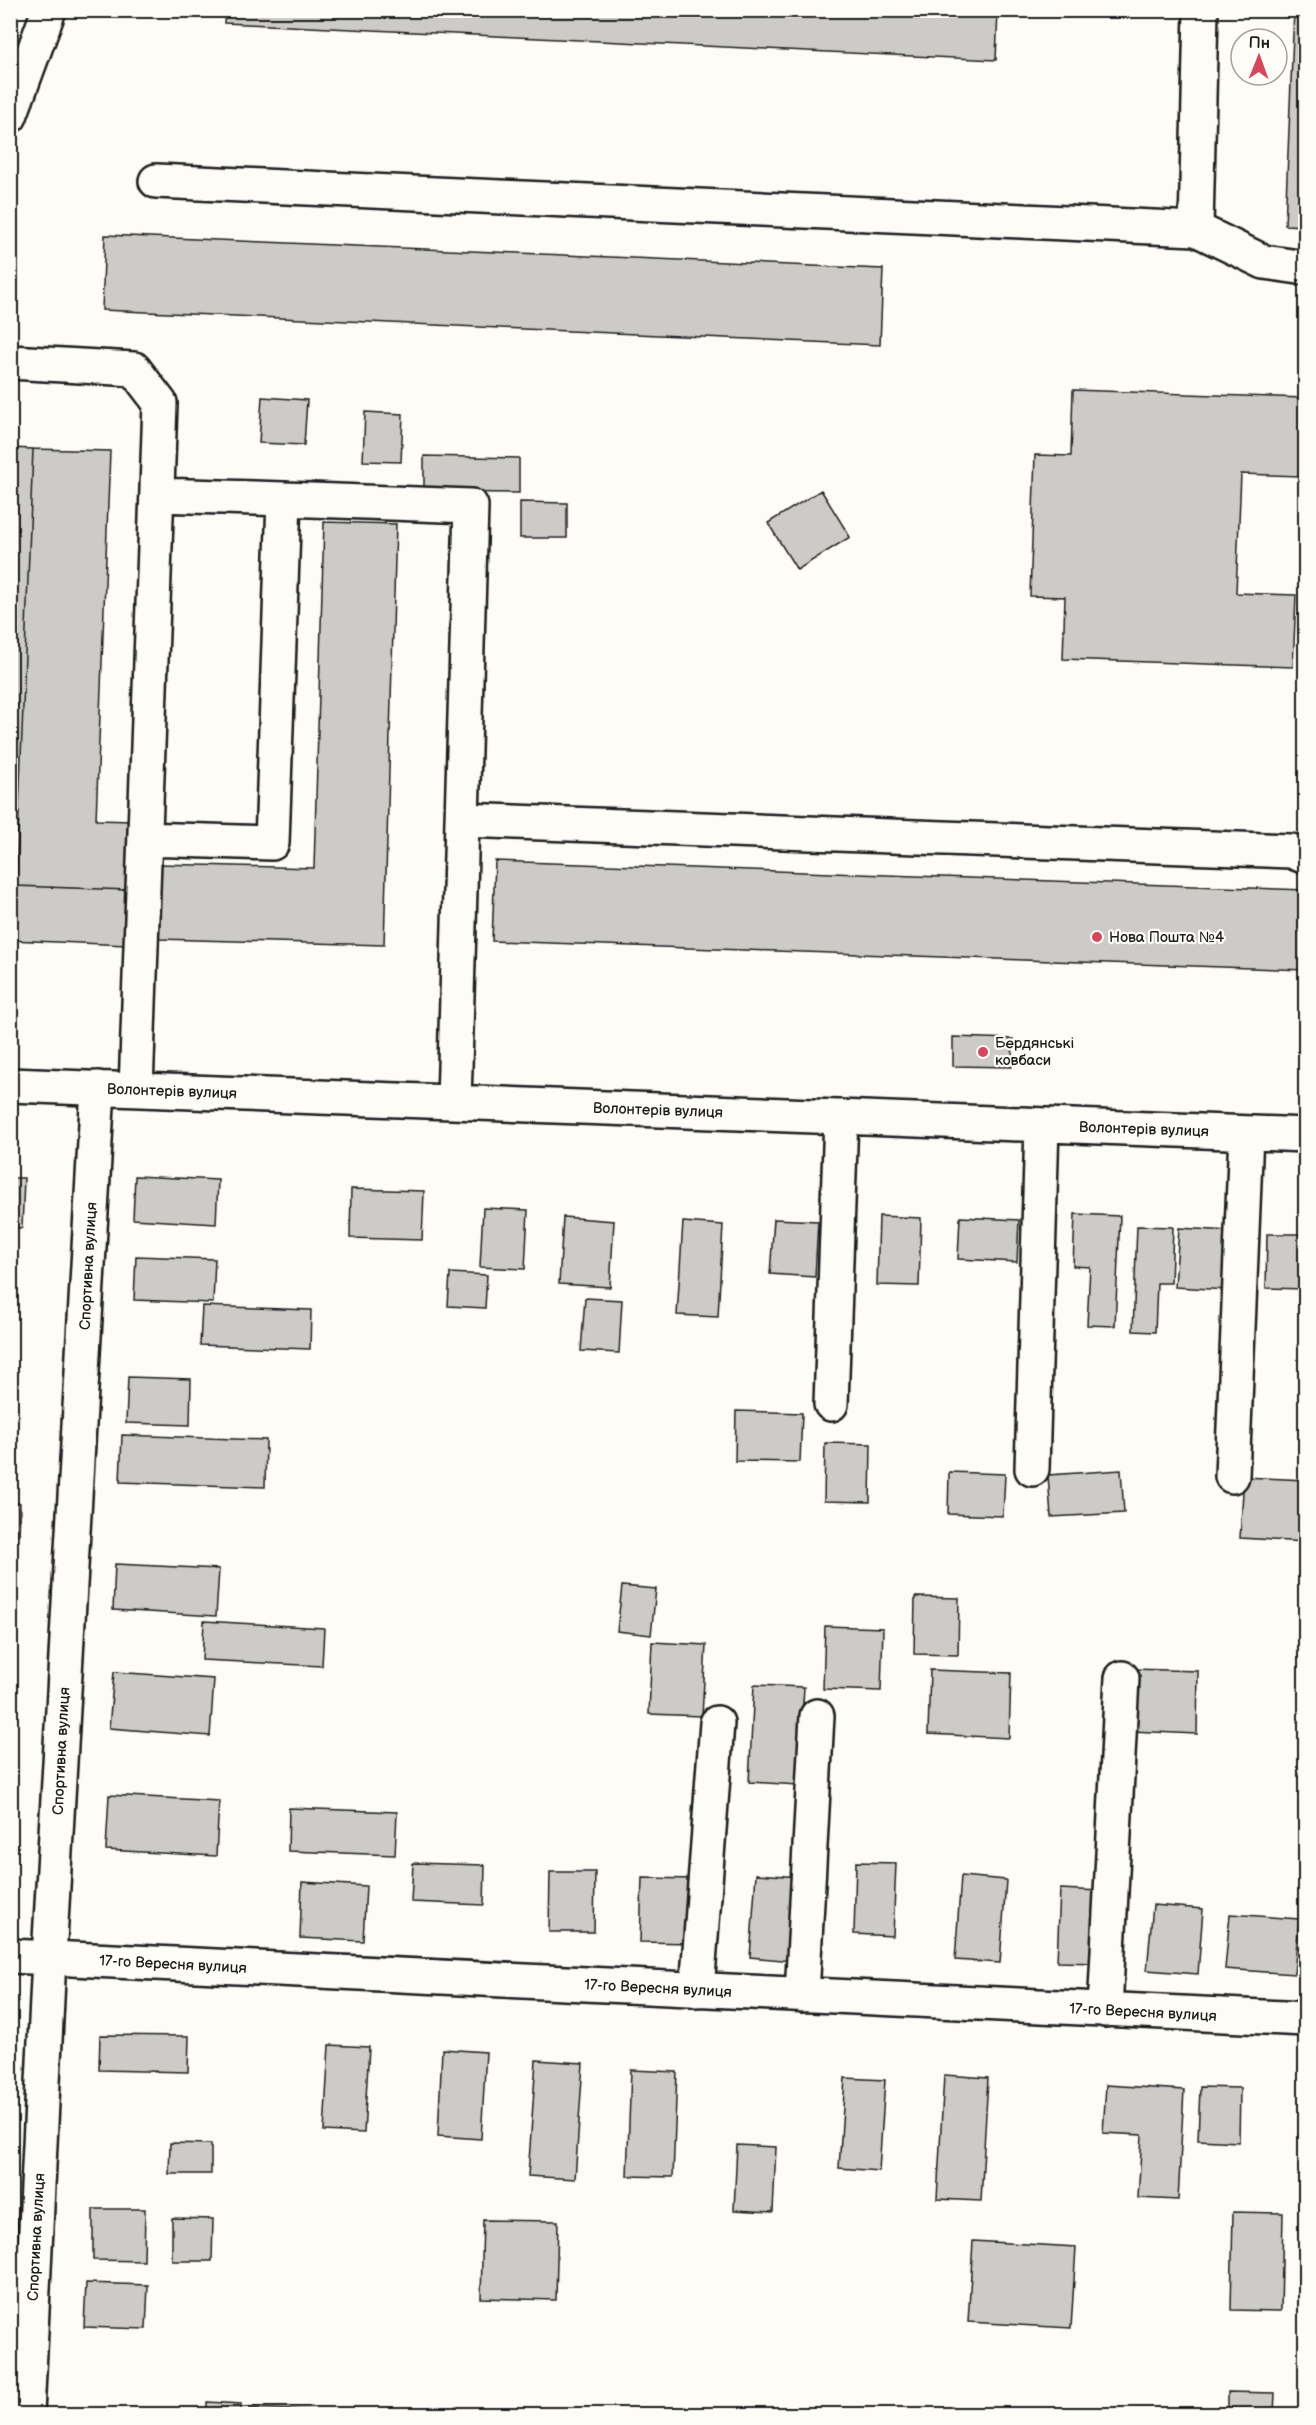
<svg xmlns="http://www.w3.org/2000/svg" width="1316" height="2425" viewBox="0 0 1316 2425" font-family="'Balsamiq Sans',sans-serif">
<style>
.building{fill:#cccbc8;stroke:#1c1c1c;stroke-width:1.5}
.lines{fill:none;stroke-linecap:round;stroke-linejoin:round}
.minor-casing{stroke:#1c1c1c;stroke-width:38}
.minor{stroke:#fdfcf7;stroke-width:33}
.poi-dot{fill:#d1495b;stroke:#fdfcf7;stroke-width:2}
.labels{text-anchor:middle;stroke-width:4.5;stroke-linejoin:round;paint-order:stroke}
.poi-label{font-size:15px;fill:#1c1c1c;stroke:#fdfcf7;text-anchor:start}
.street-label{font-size:15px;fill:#1c1c1c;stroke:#fdfcf7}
</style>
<rect width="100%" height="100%" fill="#fdfcf7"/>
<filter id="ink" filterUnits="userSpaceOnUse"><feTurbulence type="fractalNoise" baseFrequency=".0167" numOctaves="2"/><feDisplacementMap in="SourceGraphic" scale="12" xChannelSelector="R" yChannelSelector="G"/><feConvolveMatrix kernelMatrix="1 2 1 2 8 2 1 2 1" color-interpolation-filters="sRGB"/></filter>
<g filter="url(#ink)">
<path class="building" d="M 225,10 L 998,10 L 996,60 L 224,23 Z
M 1294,10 L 1306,10 L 1306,226 L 1285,225 Z
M 105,235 L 883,269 L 880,345 L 102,310 Z
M 1073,390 L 1303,398 L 1300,476 L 1241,474 L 1236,593 L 1296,595 L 1293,667 L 1063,659 L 1065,597 L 1030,596 L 1035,455 L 1071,456 Z
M 262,397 L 307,400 L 304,445 L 259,443 Z
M 365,412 L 403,414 L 401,462 L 363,461 Z
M 10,448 L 33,449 L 16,886 L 129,890 L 127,945 L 10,940 Z
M 33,449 L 110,451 L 96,820 L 132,821 L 129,890 L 16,886 Z
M 424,456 L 519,458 L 519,493 L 424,492 Z
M 821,490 L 850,537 L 797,570 L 768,523 Z
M 520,502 L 567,503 L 567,538 L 520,538 Z
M 324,522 L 396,524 L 384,945 L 158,939 L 159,864 L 314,868 Z
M 495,861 L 1306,890 L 1306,970 L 492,941 Z
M 953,1037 L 1013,1039 L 1012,1067 L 953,1066 Z
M 135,1176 L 218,1180 L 216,1224 L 133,1219 Z
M 10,1178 L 24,1178 L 22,1228 L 10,1228 Z
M 351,1189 L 424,1191 L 422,1240 L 350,1238 Z
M 483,1208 L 528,1210 L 525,1269 L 480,1267 Z
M 1075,1214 L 1120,1216 L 1115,1326 L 1087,1325 L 1090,1267 L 1073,1266 Z
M 879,1216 L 921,1218 L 919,1286 L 877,1285 Z
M 563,1217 L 614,1221 L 610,1287 L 559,1284 Z
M 960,1217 L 1019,1220 L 1017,1262 L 958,1259 Z
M 774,1219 L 818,1221 L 815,1277 L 770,1274 Z
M 683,1222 L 723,1225 L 718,1317 L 677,1315 Z
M 1137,1226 L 1173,1227 L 1171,1283 L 1157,1283 L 1155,1332 L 1133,1331 Z
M 1179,1228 L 1230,1231 L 1227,1290 L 1175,1287 Z
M 1267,1234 L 1306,1234 L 1306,1289 L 1266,1288 Z
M 136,1256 L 215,1259 L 213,1303 L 134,1300 Z
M 450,1273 L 487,1275 L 485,1308 L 448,1306 Z
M 10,1295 L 12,1295 L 11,1343 L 10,1343 Z
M 585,1298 L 622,1300 L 619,1353 L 581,1351 Z
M 202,1306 L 311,1310 L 310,1349 L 200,1345 Z
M 128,1377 L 191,1379 L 190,1425 L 126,1423 Z
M 736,1411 L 802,1413 L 800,1462 L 735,1461 Z
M 122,1435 L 266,1440 L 265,1487 L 120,1482 Z
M 825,1443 L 871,1444 L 870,1502 L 824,1501 Z
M 1121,1470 L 1124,1513 L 1051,1517 L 1048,1475 Z
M 949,1472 L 1005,1474 L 1003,1516 L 948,1514 Z
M 1244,1477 L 1306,1480 L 1306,1542 L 1240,1538 Z
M 10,1502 L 20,1503 L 19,1541 L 10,1541 Z
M 10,1552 L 14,1552 L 12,1591 L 10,1591 Z
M 115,1564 L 219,1569 L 216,1616 L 113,1610 Z
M 622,1586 L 656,1589 L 651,1635 L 617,1631 Z
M 915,1597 L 959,1598 L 958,1655 L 914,1654 Z
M 204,1621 L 324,1628 L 322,1666 L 202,1660 Z
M 825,1626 L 883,1628 L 881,1691 L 823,1689 Z
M 652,1642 L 706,1645 L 702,1716 L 649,1714 Z
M 1133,1669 L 1198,1671 L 1197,1734 L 1131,1731 Z
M 930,1670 L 1011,1673 L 1009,1738 L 928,1734 Z
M 114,1672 L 214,1679 L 210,1736 L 109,1728 Z
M 754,1685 L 804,1687 L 798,1785 L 749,1782 Z
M 109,1795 L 219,1801 L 216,1856 L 106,1850 Z
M 289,1808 L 397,1812 L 395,1855 L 288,1851 Z
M 856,1862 L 896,1863 L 893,1936 L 854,1934 Z
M 413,1863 L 485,1865 L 484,1905 L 411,1902 Z
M 550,1872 L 595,1872 L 594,1932 L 549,1932 Z
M 756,1874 L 800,1877 L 793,1961 L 750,1957 Z
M 961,1876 L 1006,1880 L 1000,1963 L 955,1960 Z
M 642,1878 L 695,1879 L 693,1943 L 640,1942 Z
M 302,1882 L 366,1886 L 363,1941 L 300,1938 Z
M 1060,1889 L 1100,1891 L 1098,1963 L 1057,1962 Z
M 1153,1905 L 1203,1909 L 1198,1974 L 1147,1970 Z
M 1230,1914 L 1299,1919 L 1294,1974 L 1225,1969 Z
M 100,2035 L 189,2036 L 188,2072 L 99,2070 Z
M 329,2045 L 369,2047 L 364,2133 L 324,2131 Z
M 442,2049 L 486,2052 L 481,2139 L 438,2136 Z
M 536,2060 L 583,2063 L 575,2179 L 528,2176 Z
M 631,2070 L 677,2072 L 673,2177 L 627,2176 Z
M 944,2075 L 988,2078 L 981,2201 L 937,2199 Z
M 845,2078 L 885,2080 L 879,2171 L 839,2168 Z
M 1106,2085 L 1184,2090 L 1178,2200 L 1138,2198 L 1142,2135 L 1103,2133 Z
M 1200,2087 L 1240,2088 L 1239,2142 L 1198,2140 Z
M 170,2143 L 211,2144 L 211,2174 L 169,2174 Z
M 737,2145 L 776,2147 L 773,2212 L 734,2210 Z
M 93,2209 L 145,2209 L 144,2261 L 93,2260 Z
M 1233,2212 L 1283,2213 L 1281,2311 L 1231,2310 Z
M 172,2218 L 213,2219 L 212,2261 L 172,2261 Z
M 483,2220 L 558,2221 L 556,2300 L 481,2298 Z
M 973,2241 L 1076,2247 L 1071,2328 L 968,2322 Z
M 86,2283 L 148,2285 L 146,2329 L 84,2327 Z
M 1228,2392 L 1275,2393 L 1274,2414 L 1228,2414 Z
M 207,2402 L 241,2404 L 241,2414 L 207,2414 Z
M 249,2408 L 336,2411 L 336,2414 L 249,2414 Z"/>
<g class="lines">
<defs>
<path id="minor" d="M 1201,10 L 1196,229 L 1264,262 L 1306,268
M 10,116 L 49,10
M 156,181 L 1196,229
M 10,362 L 134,369 L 160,403 L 136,1090
M 284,499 L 471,506 L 462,820
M 145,839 L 272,843 L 284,499 L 157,495
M 10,1085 L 1306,1135
M 454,1102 L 462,820 L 1291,851 L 1306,857
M 831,1404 L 841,1117
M 1032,1469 L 1042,1125
M 1232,1476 L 1246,1133
M 10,1956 L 1306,2019
M 697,1990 L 717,1723
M 802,1995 L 817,1716
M 1105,2010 L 1122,1678
M 27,2414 L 49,1958 L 98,1088"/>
</defs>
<use href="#minor" class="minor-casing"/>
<use href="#minor" class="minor"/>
</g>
</g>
<g class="poi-dot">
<circle cx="1097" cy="937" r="6"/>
<circle cx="983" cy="1052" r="6"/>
</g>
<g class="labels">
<g class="poi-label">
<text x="1109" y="942">Нова Пошта №4</text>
<text x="995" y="1048">Бердянські<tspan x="995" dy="17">ковбаси</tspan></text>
</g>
<g class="street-label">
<text transform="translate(172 1091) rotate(2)" y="5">Волонтерів вулиця</text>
<text transform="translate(658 1110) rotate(2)" y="5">Волонтерів вулиця</text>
<text transform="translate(1144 1129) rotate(2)" y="5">Волонтерів вулиця</text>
<text transform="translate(88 1266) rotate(-87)" y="5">Спортивна вулиця</text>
<text transform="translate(61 1751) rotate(-87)" y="5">Спортивна вулиця</text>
<text transform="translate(173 1964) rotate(3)" y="5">17-го Вересня вулиця</text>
<text transform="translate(658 1988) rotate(3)" y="5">17-го Вересня вулиця</text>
<text transform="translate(1143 2012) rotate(3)" y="5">17-го Вересня вулиця</text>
<text transform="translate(36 2237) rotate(-87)" y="5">Спортивна вулиця</text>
</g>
</g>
<rect width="1316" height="2425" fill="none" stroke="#fdfcf7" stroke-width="36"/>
<rect x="18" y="18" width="1280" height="2389" fill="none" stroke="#1c1c1c" stroke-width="2" filter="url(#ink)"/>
<g transform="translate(1259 57) rotate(1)"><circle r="28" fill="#fdfcf7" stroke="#a3a29f" stroke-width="1.5"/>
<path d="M0-4.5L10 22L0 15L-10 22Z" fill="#d1495b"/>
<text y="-9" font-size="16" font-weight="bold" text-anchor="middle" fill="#1c1c1c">Пн</text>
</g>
</svg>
